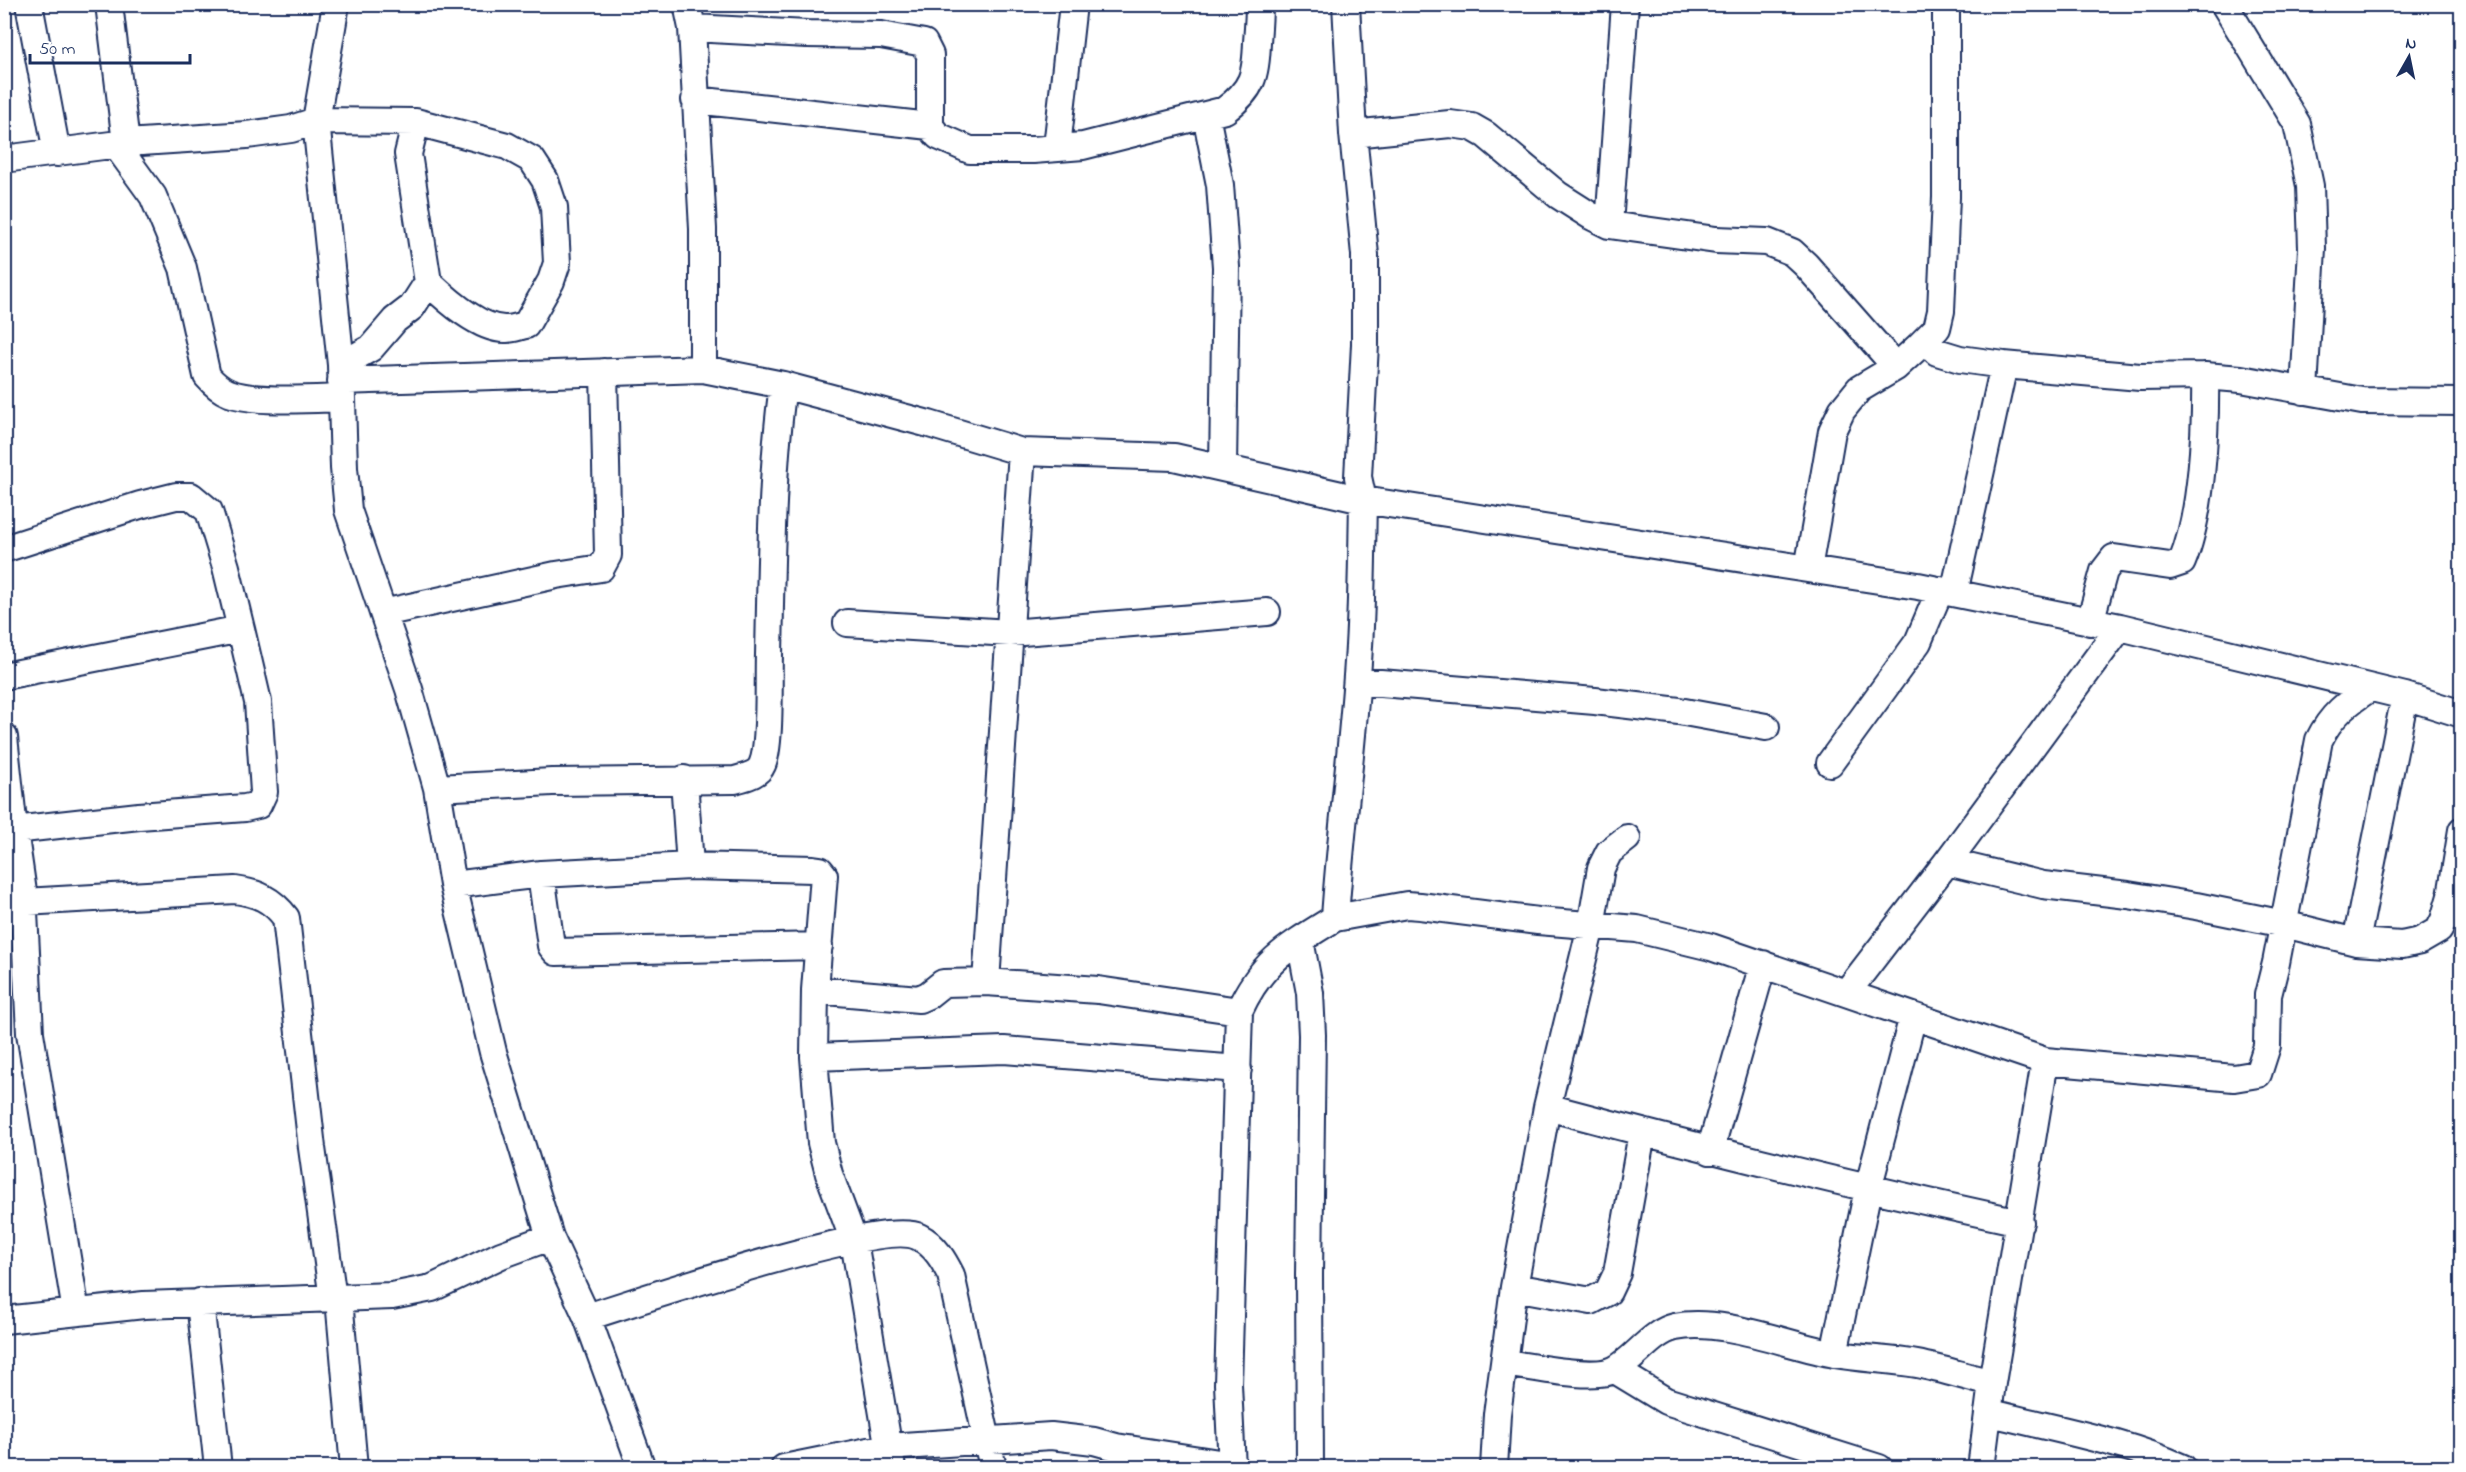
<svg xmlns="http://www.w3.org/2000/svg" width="2466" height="1472" viewBox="0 0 2466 1472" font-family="'Indie Flower',sans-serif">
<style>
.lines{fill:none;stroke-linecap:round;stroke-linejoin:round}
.minor-casing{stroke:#1b2f5e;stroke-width:30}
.minor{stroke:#fff;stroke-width:26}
</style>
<rect width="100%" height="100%" fill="#fff"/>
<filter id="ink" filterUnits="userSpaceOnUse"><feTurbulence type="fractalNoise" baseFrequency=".0167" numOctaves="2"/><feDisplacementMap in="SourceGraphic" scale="12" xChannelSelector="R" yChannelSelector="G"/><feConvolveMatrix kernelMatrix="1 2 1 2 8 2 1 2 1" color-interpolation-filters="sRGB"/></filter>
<g filter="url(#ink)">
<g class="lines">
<defs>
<path id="minor" d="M 29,4 L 57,153
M 109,4 L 126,143
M 336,4 L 316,121 L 341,365 L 344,468 L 348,510 L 409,689 L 437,788 L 453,885 L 493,1052 L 550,1237 L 587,1317 L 642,1468
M 687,4 L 692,28 L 703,229 L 703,369
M 2224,4 L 2297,124 L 2310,186 L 2312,248 L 2304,391
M 692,28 L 807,34 L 881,35 L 924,43 L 930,55 L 930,126 L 938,136 L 970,150 L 1033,150 L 1083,146 L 1225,110 C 1253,89 1256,75 1257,42 C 1258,29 1259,17 1259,4
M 695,100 L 930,126
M 1206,115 L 1220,185 L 1226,267 L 1223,467
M 416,122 L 408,154 L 428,282
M 1353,134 L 1450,124 L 1472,127 L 1486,135 L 1558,195 L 1591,216 L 1609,225 L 1716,240 L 1767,242 L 1792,252 L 1806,265 L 1896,367
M 116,145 L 153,196 L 183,268 L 207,376 C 213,383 219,389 229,393 C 256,403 312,399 342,398
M 1057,147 L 1073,4
M 4,159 L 126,143 L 247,135 L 291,129 L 316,121 L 416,122 L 507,146 L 532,160 L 545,180 L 554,207 L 557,263 L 551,281 L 526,325 C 520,326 513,329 507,329 C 481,331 446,299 428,282 L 412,307 L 395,320 L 371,348 L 341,365
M 1609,225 L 1625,4
M 1925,340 L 1937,352 L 1960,359 L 2004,365 L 2140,377 L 2205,376 L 2241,379 L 2362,401 L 2462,402
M 341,381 L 703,369 L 783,385 L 929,424 L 1022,452 L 986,982
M 1022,452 L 1174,457 L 1363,500 L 1918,586 L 2120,627 L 2405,696 L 2462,714
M 4,549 L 140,505 L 176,496 L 191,496 L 209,511 L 226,567 L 241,629
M 1808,569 L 1832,431 L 1842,410 L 1859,389 L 1896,367 L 1919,346 L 1937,328 L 1941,311 L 1946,197 L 1946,4
M 1954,593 L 2004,365
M 383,613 L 556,575 L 601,568 L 608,555 L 604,372
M 2090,622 L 2104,571 L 2114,558 L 2170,566 L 2182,562 C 2202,514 2206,429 2205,376
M 847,623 L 1010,633 L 1267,612
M 4,676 L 241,629 L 258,702 L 264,792 L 258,805 L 245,808 L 139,816 L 14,830
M 1357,681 L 1595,701 L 1679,711 L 1766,727
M 4,737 L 14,830 L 23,892 L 30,1033 L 76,1312
M 1830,763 L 1918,642 L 1940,590
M 684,779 L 690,866 L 813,869 L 820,870 L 824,875 L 815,990 L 919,999 L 928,995 L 943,983 L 986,982 L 1098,990 L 1239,1011 C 1262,960 1290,946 1335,918 C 1341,827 1354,737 1359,646 C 1362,597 1362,549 1363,500 L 1358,477 L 1365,344 L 1365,255 L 1353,134 L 1346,4
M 437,788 L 552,782 L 735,780 C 744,777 758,775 762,765 C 771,747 768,678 769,655 C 771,566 771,474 783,385
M 1947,862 L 2043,885 L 2128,895 L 2196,906 L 2284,924 L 2356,942 L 2402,945 L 2420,941 L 2439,930 L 2444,920 L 2451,896 L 2462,830
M 541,874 L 551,946 L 556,952 L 819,946
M 453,885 L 541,874 L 690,866
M 24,902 L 235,890 C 257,893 272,899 286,918 L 312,1148 L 333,1299
M 1335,918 L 1407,905 L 1420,906 L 1538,921 L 1637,929 L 1711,947 L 1913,1016 L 1868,1189 L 1834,1354
M 1300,940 L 1310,993 L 1312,1035 L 1309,1275 L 1310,1468
M 2356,942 L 2405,696
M 815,990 L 814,1057 L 821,1143 L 829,1174 L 854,1241 L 892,1468
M 1847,992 L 1947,862 L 2120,627
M 1913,1016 L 2045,1061
M 814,1057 L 1004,1050 L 1238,1069
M 1547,1107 C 1704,1149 1861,1188 2020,1222
M 1710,1151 L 1763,964
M 1514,1287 L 1591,1301 L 1608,1292 L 1617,1273 L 1642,1133
M 339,1299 L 354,1468
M 200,1302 L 218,1468
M 587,1317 C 638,1301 883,1218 919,1237 C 935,1245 944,1261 951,1275 L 993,1468
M 4,1320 L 144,1305 L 392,1296 L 432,1288 L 501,1255 L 550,1237
M 1504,1363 L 1514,1287 L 1547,1107 L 1591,926 L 1601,868 L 1609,852 L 1627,838
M 1615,1370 L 1666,1401 L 1879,1468
M 1988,1412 C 2052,1429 2122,1440 2183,1468
M 784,1468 L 888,1447 L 1051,1436 L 1094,1441 L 1116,1447 L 1232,1465
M 1232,1468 L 1228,1384 L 1239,1011
M 1494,1468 L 1497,1414 L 1504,1363 C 1529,1366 1595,1381 1616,1369 C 1636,1358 1652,1332 1675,1327 C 1722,1317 1789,1346 1835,1354 C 1862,1359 1890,1359 1917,1364 C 1942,1369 1967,1377 1992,1383
M 1981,1468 L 1992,1383 L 2045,1061 L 2234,1078 L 2258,1074 L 2267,1046 L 2268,995 L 2276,963 L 2319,740 C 2331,715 2347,703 2370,688"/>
</defs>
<use href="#minor" class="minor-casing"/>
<use href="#minor" class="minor"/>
</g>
</g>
<rect width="2466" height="1472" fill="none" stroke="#fff" stroke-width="24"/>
<rect x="12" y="12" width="2442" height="1448" fill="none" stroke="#1b2f5e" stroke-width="2" filter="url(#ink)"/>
<g transform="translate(2409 57) rotate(9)" stroke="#ffffff" stroke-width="4.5" paint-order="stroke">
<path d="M0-4.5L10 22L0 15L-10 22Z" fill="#1b2f5e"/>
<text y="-9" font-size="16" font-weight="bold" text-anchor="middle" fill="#1b2f5e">N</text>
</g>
<path d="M30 54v9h160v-9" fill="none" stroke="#1b2f5e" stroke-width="3"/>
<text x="39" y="54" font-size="18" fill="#1b2f5e" stroke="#ffffff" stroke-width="4.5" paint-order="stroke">50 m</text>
</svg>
